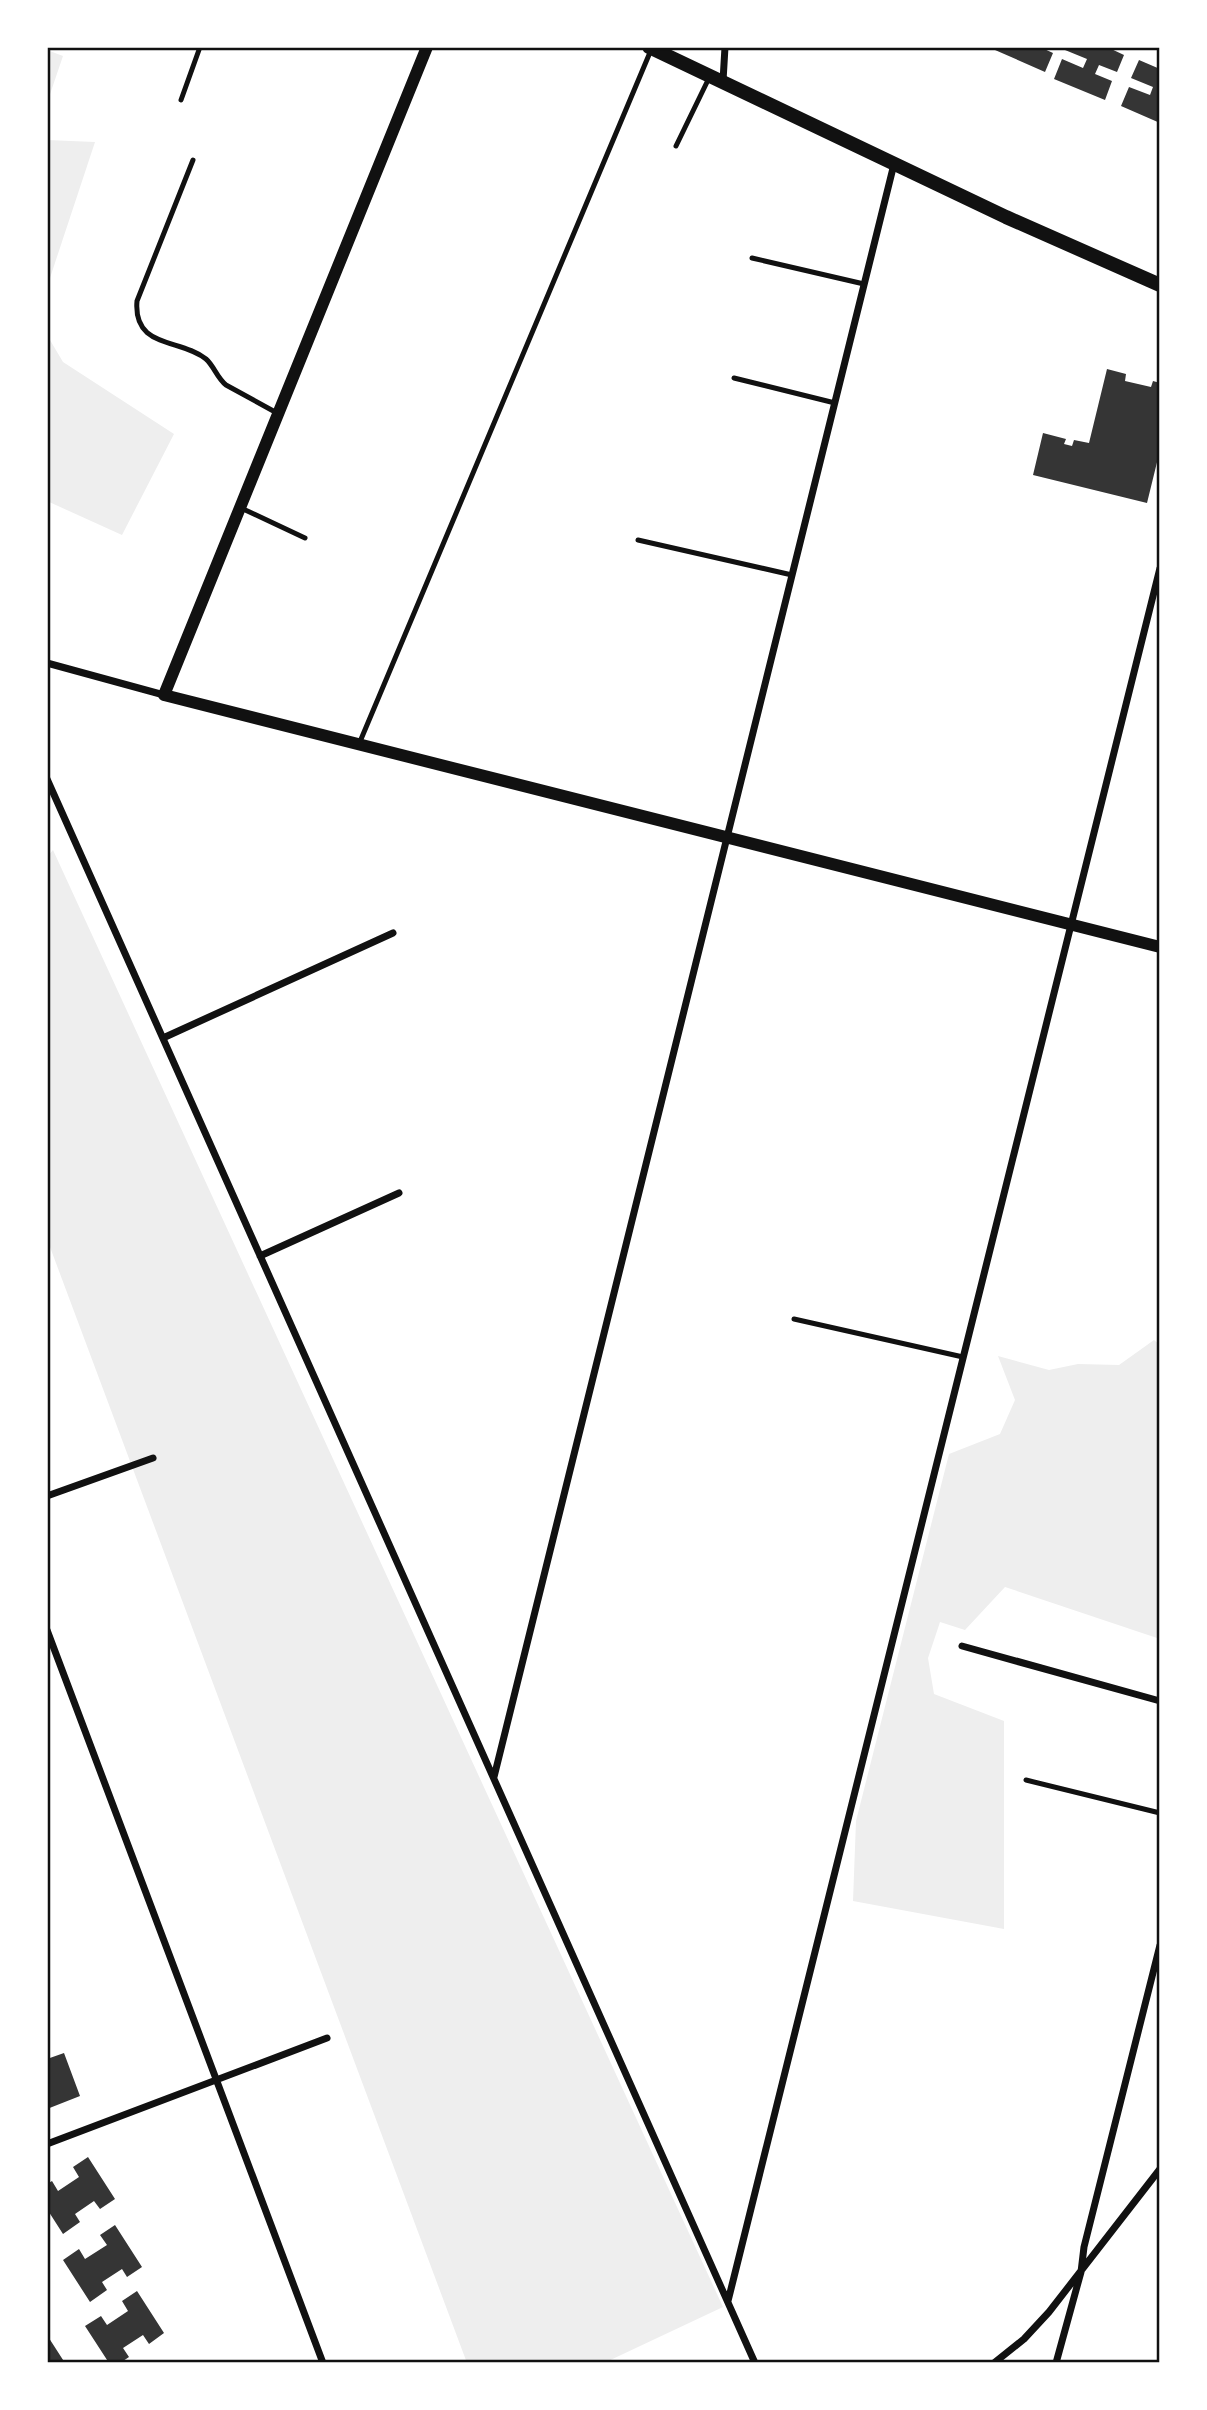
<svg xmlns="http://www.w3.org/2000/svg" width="1207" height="2410" viewBox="0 0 1207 2410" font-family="Manrope,sans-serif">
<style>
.green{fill:#eee}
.building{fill:#353535}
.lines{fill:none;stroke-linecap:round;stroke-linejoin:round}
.service{stroke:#111;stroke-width:5}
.minor{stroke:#111;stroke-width:7}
.tertiary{stroke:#111;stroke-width:12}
.secondary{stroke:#111;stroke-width:14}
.neatline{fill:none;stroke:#111;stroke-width:2.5}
</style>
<rect width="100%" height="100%" fill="#fff"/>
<path class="green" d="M 47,50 L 63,56 L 47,103 Z
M 47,140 L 95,142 L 47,287 Z
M 47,335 L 63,362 L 174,434 L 122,535 L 47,501 Z
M 53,850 L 723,2307 L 604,2363 L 467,2363 L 47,1239 L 47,857 Z
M 1154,1340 L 1160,1345 L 1160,1639 L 1005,1587 L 965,1630 L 940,1622 L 928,1658 L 934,1694 L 1004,1721 L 1004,1929 L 853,1901 L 856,1821 L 949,1454 L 1000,1434 L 1015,1400 L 998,1356 L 1049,1370 L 1078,1364 L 1119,1365 Z"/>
<path class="building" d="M 996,47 L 1040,47 L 1053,53 L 1045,72 L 995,50 Z
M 1066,47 L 1107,47 L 1124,55 L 1117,72 L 1099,65 L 1095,74 L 1112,81 L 1105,100 L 1054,79 L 1062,59 L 1083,68 L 1087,59 L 1065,50 Z
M 1139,60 L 1160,69 L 1160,123 L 1121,106 L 1129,87 L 1150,95 L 1153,87 L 1131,78 Z
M 1107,369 L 1126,374 L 1125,381 L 1151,387 L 1153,381 L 1160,383 L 1160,450 L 1147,503 L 1033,475 L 1043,433 L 1066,439 L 1064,444 L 1072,446 L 1074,440 L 1089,443 Z
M 64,2053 L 80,2096 L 47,2109 L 47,2059 Z
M 88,2157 L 115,2199 L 100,2209 L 94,2201 L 75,2214 L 80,2222 L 63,2234 L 47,2209 L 47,2184 L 52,2181 L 58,2191 L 79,2177 L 73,2167 Z
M 115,2225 L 142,2267 L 127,2277 L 122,2269 L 102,2282 L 107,2290 L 90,2302 L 63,2260 L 79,2249 L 85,2259 L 107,2245 L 100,2235 Z
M 137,2291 L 164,2333 L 149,2344 L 143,2335 L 123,2348 L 129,2357 L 120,2363 L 109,2363 L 85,2326 L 101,2316 L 107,2325 L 128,2311 L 122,2301 Z
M 47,2335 L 65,2363 L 47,2363 Z"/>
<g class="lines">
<path class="service" d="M 181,100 L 200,47
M 676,146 L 709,78
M 193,160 L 137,301 C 133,349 180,338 206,359 C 214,366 217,378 226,385 L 277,413
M 752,258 L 864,284
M 734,378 L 835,403
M 241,508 L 305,538
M 638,540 L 792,575
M 359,744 L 651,50
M 794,1319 L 963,1357
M 1026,1780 L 1160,1813"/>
<path class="minor" d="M 723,81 L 725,47
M 47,663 L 164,695
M 47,779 L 755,2363
M 163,1038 L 393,933
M 260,1256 L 399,1193
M 47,1496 L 153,1458
M 47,1630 L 323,2363
M 962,1646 L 1160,1701
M 494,1777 L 894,164
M 47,2144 L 327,2038
M 728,2301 L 1160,568
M 994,2363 L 1024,2339 L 1049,2312 L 1160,2169
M 1056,2363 L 1081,2272 L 1084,2247 L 1160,1945"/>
<path class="tertiary" d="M 427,47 L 164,695 L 1160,947"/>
<path class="secondary" d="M 649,47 L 1006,217 L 1160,285"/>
</g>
<rect width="1207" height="2410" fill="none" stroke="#ffffff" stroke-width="98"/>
<rect x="49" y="49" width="1109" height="2312" class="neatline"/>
</svg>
